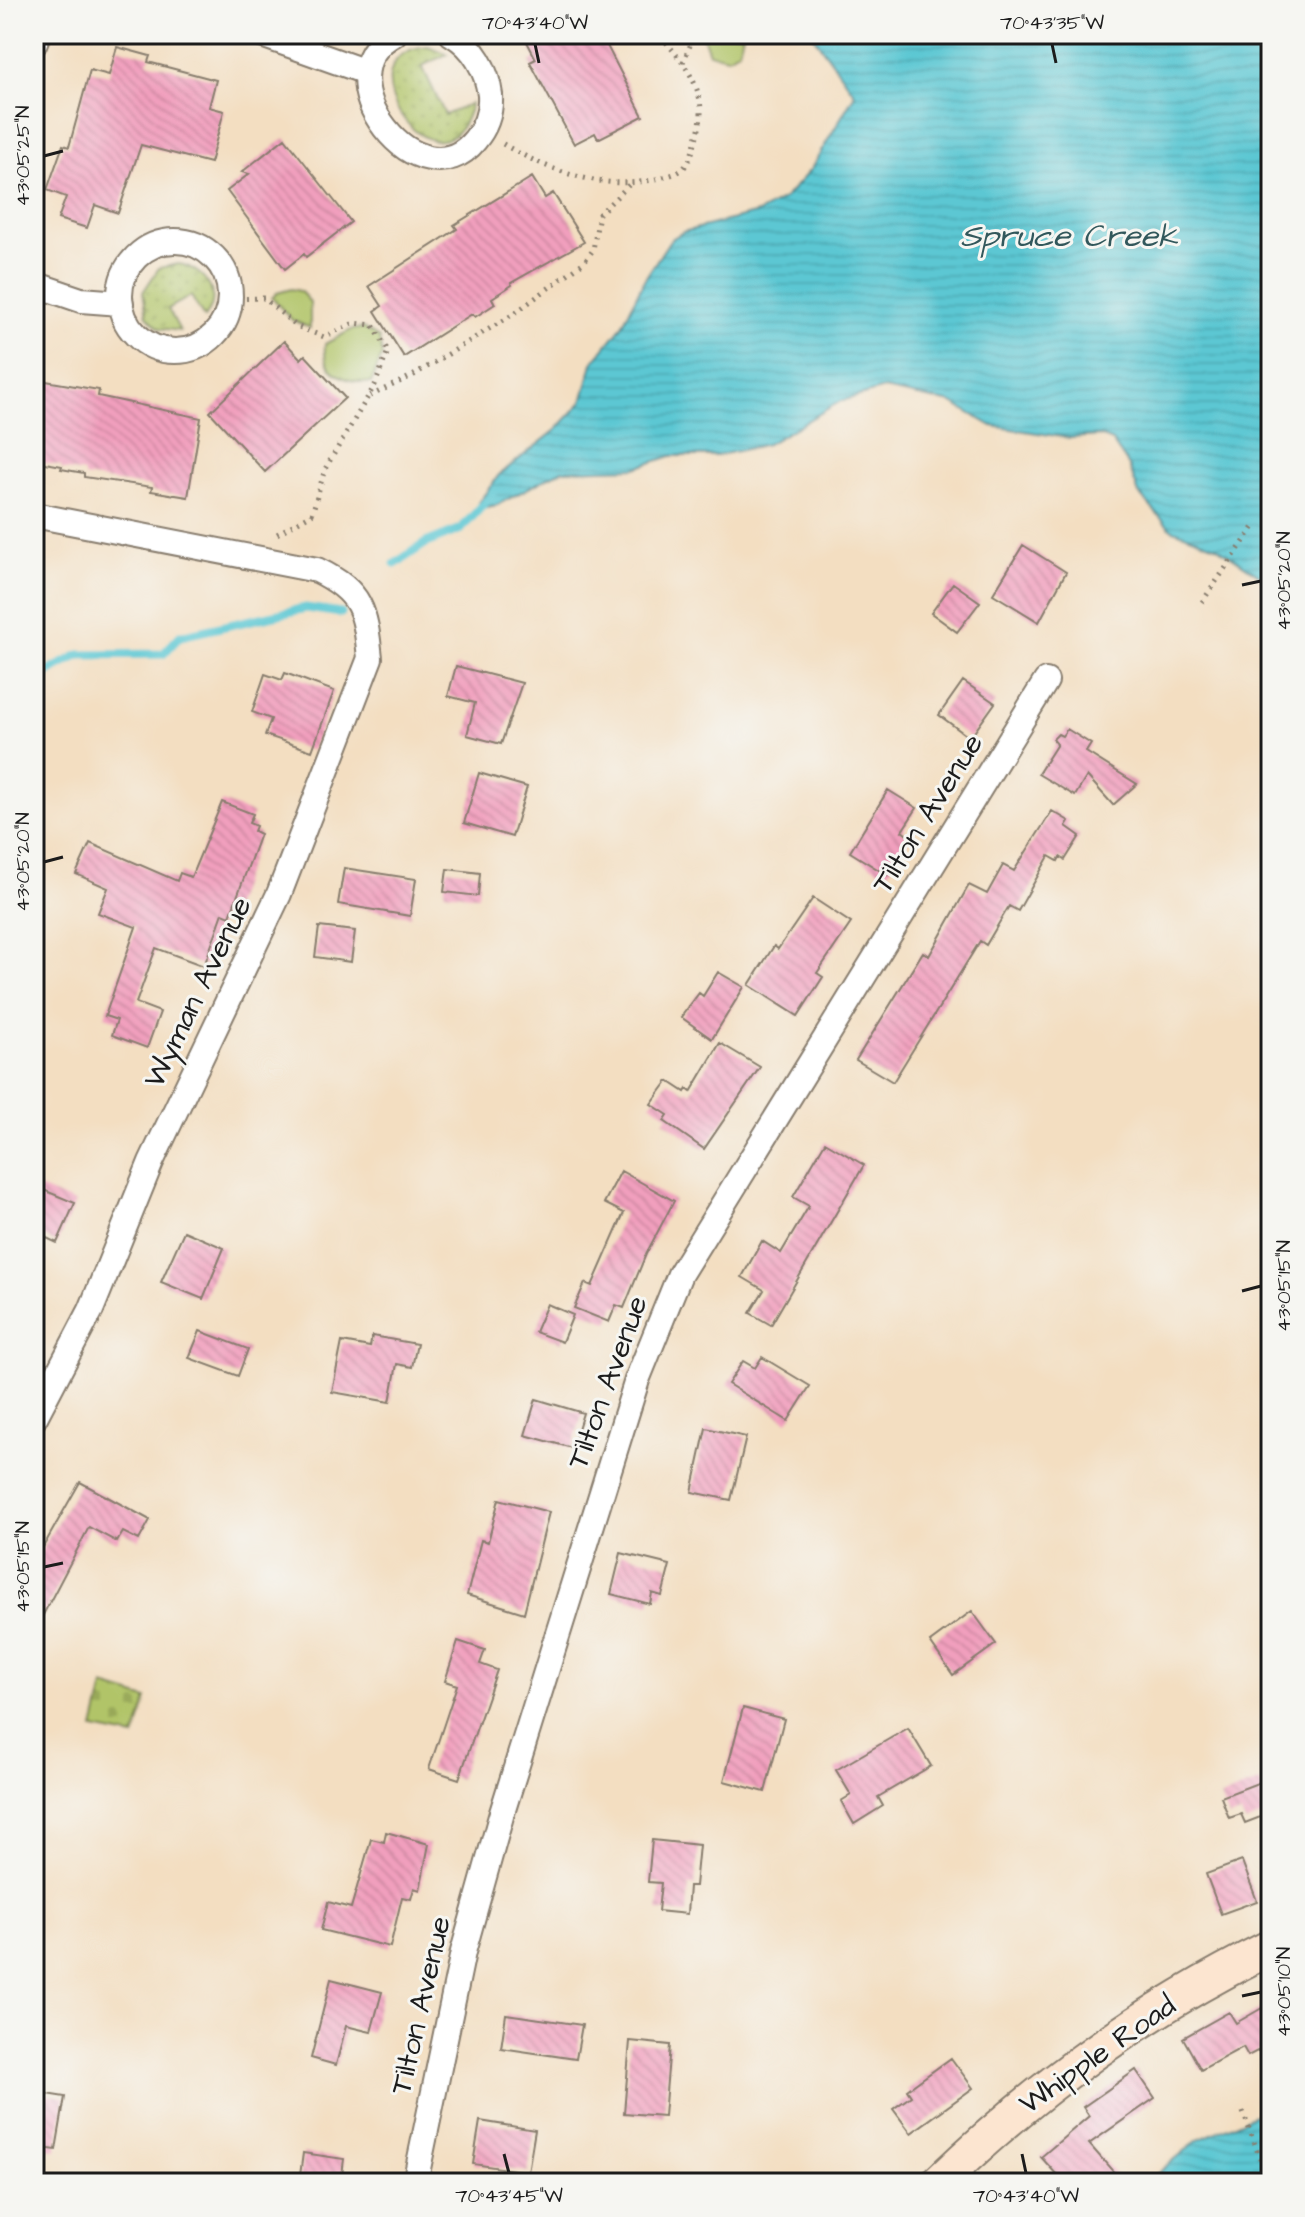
<svg xmlns="http://www.w3.org/2000/svg" width="1305" height="2217" viewBox="0 0 1305 2217" font-family="'Architects Daughter',sans-serif">
<style>
.grass{fill:url(#grass-dots);stroke:#667042;stroke-width:2}
.cemetery{fill:url(#cemetery-stones);stroke:#667042;stroke-width:2}
.park{fill:#b1c467;stroke:#667042;stroke-width:2}
.water{fill:url(#water-rules);stroke:#3c7278;stroke-width:2}
.lines{fill:none;stroke-linecap:round;stroke-linejoin:round}
.stream{stroke:#5bc7d3;stroke-width:9}
.building{fill:url(#building-back-hatch)}
.minor-casing{stroke:#887d6e;stroke-width:28}
.secondary-casing{stroke:#887d6e;stroke-width:38}
.path{stroke:#887d6e;stroke-width:5;stroke-dasharray:2 6;stroke-linecap:butt}
.minor{stroke:#fff;stroke-width:24}
.secondary{stroke:#fce5d0;stroke-width:34}
.ticks{fill:none;stroke:#1c1c1c;stroke-width:3}
.labels{text-anchor:middle;stroke-width:6;stroke-linejoin:round;paint-order:stroke}
.street-label{font-size:30px;fill:#1c1c1c;stroke:#f6f6f2}
.water-label{font-size:32px;font-style:italic;fill:#32585c;stroke:#f6f6f2}
.neatline{fill:none;stroke:#1c1c1c;stroke-width:3}
.ticks-label{font-size:20px;text-anchor:middle;fill:#1c1c1c}
</style>
<defs>
<pattern id="grass-dots" width="8" height="8" patternUnits="userSpaceOnUse" patternTransform="scale(2)"><rect width="8" height="8" fill="#b1c467"/><path d="M2 2h.1M6 6h.1" fill="none" stroke="#98a859" stroke-width="1.8" stroke-linecap="round"/></pattern>
<pattern id="cemetery-stones" width="16" height="16" patternUnits="userSpaceOnUse" patternTransform="scale(2)"><rect width="16" height="16" fill="#b1c467"/><path d="M2 7V4a2 2 0 0 1 4 0v3zM10 15v-3a2 2 0 0 1 4 0v3z" fill="#98a859"/></pattern>
<pattern id="water-rules" width="6" height="5" patternUnits="userSpaceOnUse" patternTransform="scale(2)"><rect width="6" height="5" fill="#5bc7d3"/><path d="M0 2.5h6" fill="none" stroke="#4faab5"/></pattern>
<pattern id="building-back-hatch" width="6" height="6" patternUnits="userSpaceOnUse" patternTransform="scale(2)"><rect width="6" height="6" fill="#f19fbd"/><path d="M-1 5l2 2M0 0l6 6M5-1l2 2" fill="none" stroke="#ce88a2"/></pattern>
</defs>
<rect width="100%" height="100%" fill="#f6f6f2"/>
<filter id="ink" filterUnits="userSpaceOnUse"><feTurbulence type="fractalNoise" baseFrequency=".0125" numOctaves="2"/><feDisplacementMap in="SourceGraphic" scale="16" xChannelSelector="R" yChannelSelector="G"/><feConvolveMatrix kernelMatrix="1 2 1 2 8 2 1 2 1" color-interpolation-filters="sRGB"/></filter>
<filter id="wash" filterUnits="userSpaceOnUse"><feTurbulence type="fractalNoise" baseFrequency=".006" numOctaves="4" result="noise"/><feDisplacementMap in="SourceGraphic" scale="32" xChannelSelector="R" yChannelSelector="G"/><feGaussianBlur stdDeviation="1.8" result="paint"/><feColorMatrix in="noise" values="0 0 0 0 0 0 0 0 0 0 0 0 0 0 0 0 0 1.4 0 .05"/><feComposite in="paint" operator="in"/></filter>
<g filter="url(#wash)">
<rect width="100%" height="100%" fill="#f3dec1"/>
<path class="grass" d="M 428,46 L 447,54 L 422,66 L 445,115 L 471,104 C 443,209 332,55 428,46 Z
M 179,264 C 203,268 225,296 204,318 L 191,296 L 168,309 L 180,331 L 159,328 L 147,316 L 143,292 L 159,268 Z"/>
<path class="cemetery" d="M 104,1686 L 147,1699 L 135,1737 L 94,1729 Z"/>
<path class="park" d="M 743,34 L 739,50 L 728,57 L 709,53 L 702,34 Z
M 291,289 L 300,291 L 310,302 L 310,328 L 292,320 L 272,298 L 277,293 Z
M 363,328 L 379,338 L 382,355 L 371,383 C 346,382 322,374 325,344 L 351,330 Z"/>
<path class="water" d="M 812,34 L 1271,34 L 1271,583 L 1216,546 L 1171,529 L 1139,494 L 1129,466 L 1112,441 L 1100,436 L 1070,438 L 992,426 L 952,403 L 884,389 L 841,401 L 767,444 L 716,456 L 671,456 L 635,468 L 562,470 L 497,505 L 488,507 L 479,502 L 499,475 L 556,430 L 582,402 L 593,363 L 622,326 L 644,280 L 670,240 L 683,232 L 758,213 L 785,198 L 811,169 L 855,94 Z
M 1271,2108 L 1271,2183 L 1146,2183 L 1198,2140 Z"/>
<g class="lines">
<path class="stream" d="M 395,564 L 426,543 L 461,529 L 492,495
M 34,680 L 79,655 L 163,654 L 180,636 L 306,608 L 341,613"/>
</g>
<g id="blocks">
<path class="building" d="M 523,34 L 601,34 L 643,116 L 598,139 L 595,133 L 574,144 L 530,62 L 536,59 Z
M 117,47 L 150,56 L 148,62 L 216,80 L 209,107 L 224,111 L 210,163 L 141,145 L 118,213 L 95,205 L 87,228 L 58,219 L 66,197 L 47,190 L 63,145 L 69,147 L 90,70 L 109,75 Z
M 285,138 L 351,222 L 306,257 L 304,254 L 285,269 L 227,191 L 249,174 L 242,172 Z
M 532,177 L 545,198 L 553,193 L 584,242 L 511,283 L 512,285 L 492,298 L 495,304 L 475,317 L 472,314 L 404,357 L 375,311 L 382,306 L 369,286 L 457,229 L 454,225 Z
M 284,341 L 301,359 L 305,355 L 345,398 L 265,472 L 210,412 Z
M 34,379 L 99,390 L 98,396 L 201,418 L 188,497 L 151,491 L 152,487 L 84,477 L 84,473 L 61,469 L 62,466 L 34,461 Z
M 1023,545 L 1066,572 L 1039,622 L 993,594 Z
M 953,583 L 980,602 L 957,632 L 931,613 Z
M 456,666 L 522,683 L 501,744 L 467,735 L 475,703 L 448,696 Z
M 285,673 L 334,691 L 312,751 L 265,735 L 271,719 L 252,712 L 265,674 L 282,680 Z
M 963,681 L 995,703 L 970,738 L 939,715 Z
M 1067,729 L 1091,744 L 1086,752 L 1137,784 L 1113,805 L 1087,776 L 1075,796 L 1038,774 L 1057,744 L 1053,739 L 1058,734 L 1062,736 Z
M 479,773 L 527,787 L 512,837 L 464,823 Z
M 888,790 L 917,808 L 902,831 L 910,837 L 887,875 L 850,852 Z
M 222,802 L 253,814 L 249,823 L 256,826 L 254,831 L 260,834 L 230,916 L 223,913 L 204,966 L 156,948 L 136,1003 L 160,1012 L 147,1048 L 112,1035 L 117,1020 L 105,1016 L 136,927 L 98,913 L 108,888 L 76,874 L 90,843 L 177,881 L 180,873 L 191,877 Z
M 1052,811 L 1069,821 L 1066,826 L 1080,836 L 1065,860 L 1060,857 L 1058,861 L 1049,856 L 1018,911 L 1009,906 L 986,945 L 980,941 L 893,1082 L 856,1060 L 923,952 L 929,956 L 969,885 L 987,894 L 1003,865 L 1014,871 Z
M 344,868 L 416,879 L 410,916 L 338,904 Z
M 447,869 L 480,873 L 478,896 L 444,892 Z
M 813,898 L 851,923 L 817,973 L 823,977 L 798,1016 L 749,985 L 774,946 L 778,949 Z
M 319,927 L 355,931 L 351,962 L 315,957 Z
M 718,972 L 744,987 L 712,1039 L 681,1017 L 699,993 L 703,996 Z
M 720,1043 L 760,1067 L 704,1149 L 664,1121 L 668,1115 L 651,1104 L 668,1081 L 685,1092 L 687,1089 L 691,1092 Z
M 825,1142 L 864,1165 L 771,1325 L 750,1313 L 764,1290 L 742,1277 L 762,1241 L 781,1253 L 809,1206 L 793,1197 Z
M 621,1171 L 674,1201 L 646,1254 L 624,1308 L 616,1305 L 609,1322 L 574,1308 L 585,1283 L 592,1286 L 624,1213 L 604,1203 Z
M 34,1186 L 75,1203 L 57,1243 L 34,1232 Z
M 184,1231 L 224,1248 L 203,1299 L 161,1282 Z
M 547,1304 L 573,1315 L 562,1342 L 535,1332 Z
M 200,1331 L 248,1349 L 238,1376 L 189,1358 Z
M 372,1336 L 417,1344 L 412,1367 L 397,1364 L 390,1402 L 332,1392 L 342,1342 L 370,1347 Z
M 762,1357 L 810,1386 L 788,1421 L 728,1384 L 743,1361 L 755,1368 Z
M 536,1399 L 583,1413 L 572,1448 L 525,1435 Z
M 706,1428 L 746,1437 L 731,1500 L 692,1492 Z
M 80,1482 L 150,1520 L 139,1540 L 123,1532 L 117,1542 L 89,1527 L 34,1632 L 34,1563 Z
M 499,1499 L 549,1512 L 524,1613 L 467,1595 L 481,1540 L 488,1542 Z
M 621,1553 L 670,1565 L 662,1596 L 652,1593 L 650,1604 L 611,1594 Z
M 972,1611 L 996,1644 L 953,1675 L 930,1642 Z
M 458,1641 L 485,1650 L 480,1664 L 497,1670 L 459,1779 L 429,1769 L 457,1685 L 445,1681 Z
M 743,1708 L 784,1719 L 765,1792 L 724,1781 Z
M 908,1728 L 931,1766 L 878,1797 L 883,1806 L 854,1824 L 841,1801 L 851,1795 L 836,1770 Z
M 1260,1782 L 1271,1813 L 1245,1823 L 1241,1814 L 1229,1818 L 1221,1797 Z
M 386,1832 L 429,1844 L 420,1890 L 414,1888 L 411,1899 L 402,1897 L 390,1947 L 321,1930 L 328,1902 L 351,1908 L 371,1839 L 384,1842 Z
M 652,1840 L 699,1845 L 695,1886 L 689,1886 L 687,1914 L 658,1911 L 661,1883 L 648,1882 Z
M 1242,1861 L 1257,1901 L 1221,1914 L 1206,1874 Z
M 331,1979 L 382,1992 L 371,2032 L 346,2026 L 336,2065 L 311,2058 Z
M 1262,2008 L 1271,2024 L 1271,2044 L 1248,2056 L 1243,2047 L 1201,2070 L 1183,2038 L 1229,2012 L 1236,2023 Z
M 506,2014 L 582,2025 L 576,2059 L 501,2048 Z
M 630,2041 L 670,2045 L 664,2116 L 624,2113 Z
M 951,2058 L 973,2088 L 911,2133 L 893,2109 L 911,2096 L 907,2090 Z
M 1136,2070 L 1155,2098 L 1089,2144 L 1123,2183 L 1064,2183 L 1041,2157 L 1089,2116 L 1083,2107 Z
M 34,2092 L 65,2097 L 56,2150 L 34,2147 Z
M 480,2121 L 535,2130 L 528,2172 L 473,2164 Z
M 303,2153 L 344,2159 L 341,2183 L 299,2183 Z"/>
</g>
</g>
<g filter="url(#ink)">
<use href="#blocks" fill-opacity="0" stroke="#887d6e" stroke-width="2"/>
<g class="lines">
<defs>
<path id="minor" d="M 259,34 L 366,72
M 394,34 C 316,75 421,208 475,140 C 486,127 491,112 490,95 C 487,70 474,47 452,34
M 34,44 L 38,34
M120 296a55 55 0 1 1 110 0a55 55 0 1 1-110 0Z
M 34,284 L 81,300 L 121,303
M 34,515 L 317,570 C 362,592 365,610 370,658 L 279,894 L 151,1162 L 91,1310 L 34,1419
M 415,2183 L 463,1952 L 501,1816 L 637,1380 L 680,1274 L 1046,681"/>
<path id="secondary" d="M 938,2183 C 1040,2085 1144,2010 1271,1947"/>
</defs>
<use href="#minor" class="minor-casing"/>
<use href="#secondary" class="secondary-casing"/>
<path class="path" d="M 700,34 L 702,35
M 683,62 L 695,34
M 503,144 C 548,171 608,193 660,178 C 670,175 680,174 686,165 C 692,157 694,145 697,136 C 711,94 686,65 659,34
M 230,299 L 264,298 L 296,326 L 324,337 L 354,323 L 373,325 L 388,351 L 375,385 L 325,469 L 312,514 L 275,535
M 370,396 L 414,375 L 512,315 L 584,262 L 593,250 L 599,214 L 631,183
M 1202,602 L 1254,527
M 1243,2112 L 1269,2183"/>
<use href="#minor" class="minor"/>
<use href="#secondary" class="secondary"/>
</g>
</g>
<path class="ticks" d="M 535,44 L 539,63M 1052,44 L 1056,63M 44,156 L 63,151M 1242,585 L 1261,581M 44,862 L 63,857M 1242,1291 L 1261,1286M 44,1567 L 63,1563M 1242,1996 L 1261,1992M 504,2154 L 509,2173M 1022,2154 L 1026,2173"/>
<g class="labels">
<g class="street-label">
<text transform="translate(927 813) rotate(-58)" y="10">Tilton Avenue</text>
<text transform="translate(197 992) rotate(-64)" y="10">Wyman Avenue</text>
<text transform="translate(607 1382) rotate(-70)" y="10">Tilton Avenue</text>
<text transform="translate(420 2005) rotate(-77)" y="10">Tilton Avenue</text>
<text transform="translate(1097 2054) rotate(-35)" y="10">Whipple Road</text>
</g>
<g class="water-label">
<text x="1069" y="246">Spruce Creek</text>
</g>
</g>
<rect width="1305" height="2217" fill="none" stroke="#f6f6f2" stroke-width="88"/>
<rect x="44" y="44" width="1217" height="2129" class="neatline"/>
<g class="ticks-label">
<text x="535" y="29">70°43'40"W</text>
<text x="1052" y="29">70°43'35"W</text>
<text transform="translate(22 156) rotate(-90)" y="7">43°05'25"N</text>
<text transform="translate(1283 581) rotate(-90)" y="7">43°05'20"N</text>
<text transform="translate(22 862) rotate(-90)" y="7">43°05'20"N</text>
<text transform="translate(1283 1286) rotate(-90)" y="7">43°05'15"N</text>
<text transform="translate(22 1567) rotate(-90)" y="7">43°05'15"N</text>
<text transform="translate(1283 1992) rotate(-90)" y="7">43°05'10"N</text>
<text x="509" y="2202">70°43'45"W</text>
<text x="1026" y="2202">70°43'40"W</text>
</g>
</svg>
